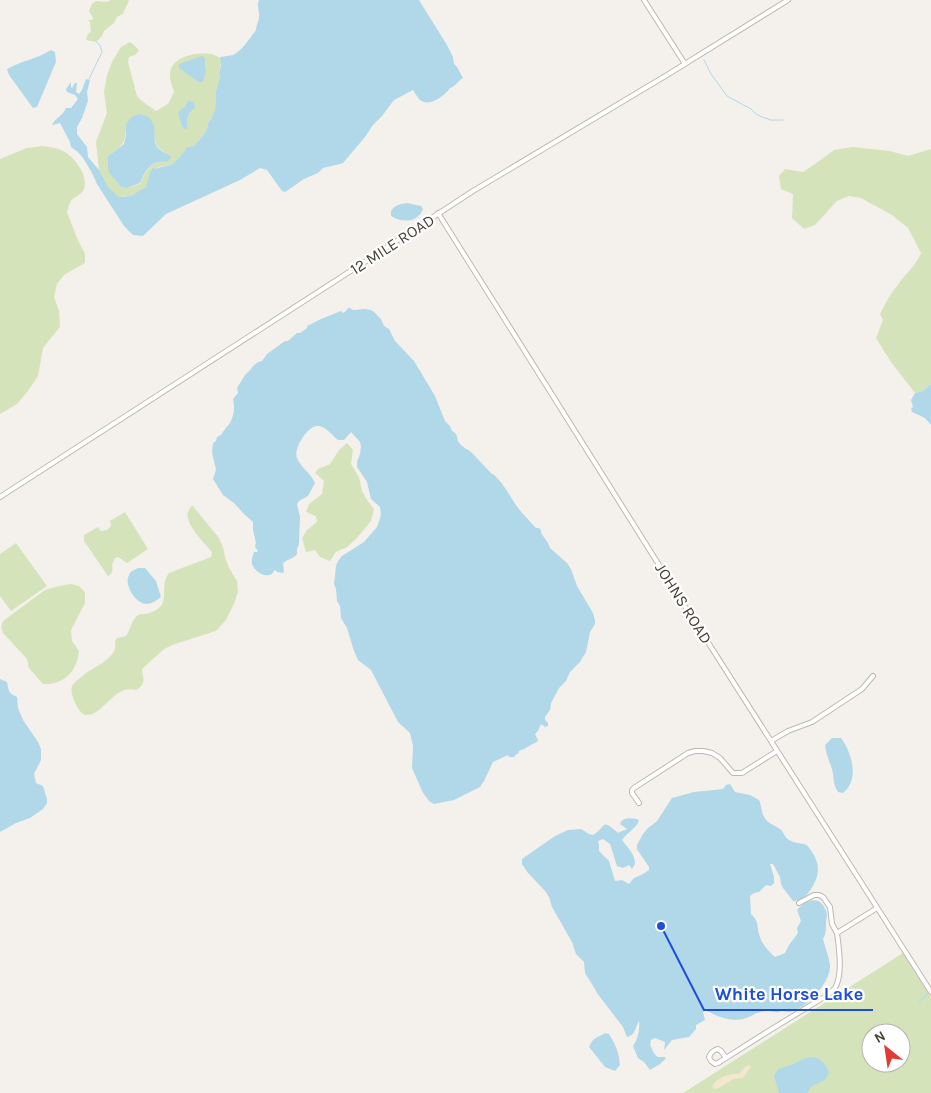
<svg xmlns="http://www.w3.org/2000/svg" width="931" height="1093" viewBox="0 0 931 1093" font-family="Karla,sans-serif">
<style>
.green{fill:#d5e3ba;fill-rule:evenodd}
.sand{fill:#f3e7cd}
.water{fill:#b0d8e9}
.lines{fill:none;stroke-linecap:round;stroke-linejoin:round}
.stream{stroke:#b0d8e9;stroke-width:1}
.street-casing{stroke:#bfb7af;stroke-width:6}
.street{stroke:#fff;stroke-width:4}
.labels{text-anchor:middle;stroke-width:4.5;stroke-linejoin:round;paint-order:stroke}
.street-label{font-size:16px;fill:#48413a;stroke:#fff}
.leader{fill:none;stroke:#1d4ed8;stroke-width:2}
.callout-dot{fill:#1d4ed8;stroke:#fff;stroke-width:2}
.callout-label{font-size:18px;text-anchor:middle;font-weight:bold;fill:#1d4ed8;stroke:#fff;stroke-width:4.5;stroke-linejoin:round;paint-order:stroke}
</style>
<rect width="100%" height="100%" fill="#f4f1ec"/>
<path class="green" d="M 111,0 L 129,0 L 123,14 L 117,17 L 114,23 L 104,31 L 102,36 L 96,42 L 86,40 L 88,34 L 91,31 L 90,22 L 88,20 L 92,20 L 93,18 L 89,11 L 92,4 L 96,1 L 106,2 Z
M 130,42 L 137,48 L 139,51 L 135,55 L 129,57 L 128,62 L 137,96 L 142,101 L 156,111 L 168,104 L 174,92 C 172,85 168,77 171,69 C 176,54 208,49 220,58 L 221,62 L 219,73 L 220,77 L 216,91 L 215,110 L 211,119 L 208,123 L 207,129 L 205,133 L 194,146 L 187,147 C 183,154 177,163 168,166 C 163,167 161,165 157,168 C 151,172 149,179 147,185 C 143,194 128,197 119,197 L 106,186 L 99,170 L 96,142 L 107,113 L 104,92 L 107,75 L 112,62 L 121,47 ZM 205,58 L 206,71 L 198,82 L 190,76 ZM 126,125 L 154,125 C 154,141 154,148 170,155 C 152,166 149,163 140,184 L 127,188 L 121,187 L 116,180 L 108,156 C 122,145 126,145 126,125 Z
M 42,146 C 50,147 58,148 65,152 C 76,159 90,178 83,191 C 80,195 74,197 71,201 C 69,204 68,209 67,212 L 77,238 L 85,254 L 85,263 L 64,275 L 57,284 L 54,297 L 59,311 L 60,327 L 43,348 L 38,376 L 28,391 L 17,404 L 0,414 L 0,159 L 27,148 Z
M 853,147 L 890,151 L 908,156 L 931,149 L 931,384 L 923,391 L 915,393 L 891,362 L 876,338 L 883,320 L 880,314 C 885,304 890,294 897,286 C 905,274 916,266 921,253 L 908,228 L 892,215 L 861,198 L 849,196 L 837,201 L 815,225 L 804,229 L 792,218 L 793,194 L 781,189 L 779,176 L 785,169 L 803,172 L 815,164 L 834,150 Z
M 347,443 L 353,450 L 351,464 L 359,477 L 362,491 L 367,500 L 374,509 L 371,521 L 357,538 L 347,547 L 336,552 L 330,561 L 320,557 L 315,550 L 306,552 L 302,538 L 307,530 L 317,522 L 316,516 L 306,512 L 309,504 L 322,494 L 324,481 L 315,473 L 318,469 L 330,464 L 339,450 Z
M 192,505 L 219,538 L 223,547 L 225,557 L 229,568 L 237,581 L 238,592 L 234,604 L 226,620 L 216,631 L 175,644 L 164,649 L 142,669 C 143,679 147,684 136,690 C 113,684 104,716 86,715 C 79,715 69,693 72,686 C 75,681 82,677 86,673 C 95,667 113,659 115,648 C 116,646 115,643 115,641 L 117,638 L 126,636 C 130,630 131,623 135,618 C 139,612 144,615 150,613 C 152,612 158,609 160,607 C 168,599 160,585 169,573 L 211,557 L 212,552 C 205,544 184,523 188,512 C 188,511 192,506 192,505 Z
M 125,512 L 148,549 L 127,563 L 118,557 L 115,558 L 112,565 C 113,571 113,573 108,576 L 84,541 L 84,535 L 98,527 L 101,531 L 107,530 L 111,526 L 110,521 Z
M 16,543 L 47,586 L 11,611 L 0,596 L 0,554 Z
M 71,584 L 79,586 L 85,592 L 85,603 L 71,630 L 72,641 L 79,651 C 77,671 65,685 43,684 L 29,668 L 27,659 L 3,633 L 1,627 L 3,621 L 45,590 L 59,586 Z
M 903,953 L 931,997 L 931,1093 L 683,1093 ZM 871,1033 L 901,1033 L 901,1063 L 871,1063 Z"/>
<path class="sand" d="M 749,1065 L 751,1067 L 743,1078 L 733,1079 L 719,1088 L 714,1089 L 712,1087 C 716,1078 729,1073 739,1074 L 745,1067 Z"/>
<path class="water" d="M 259,0 L 419,0 L 447,45 L 453,57 L 454,64 L 457,67 L 463,78 C 458,81 455,87 450,88 C 446,94 433,105 424,102 C 419,101 415,93 413,90 L 394,100 L 382,116 L 373,125 L 365,137 L 343,163 L 340,164 L 323,168 L 318,173 L 304,179 L 288,190 L 285,192 L 282,191 L 267,170 L 260,168 L 240,180 L 166,214 L 143,236 L 133,235 L 124,226 L 97,184 L 92,173 L 83,158 L 78,152 L 71,147 L 70,142 L 60,123 L 52,125 C 54,119 63,116 66,108 L 71,108 L 78,99 L 75,95 L 67,92 L 66,89 L 71,82 L 71,87 L 72,88 L 75,83 L 77,83 L 76,92 L 79,94 L 82,90 L 86,79 L 90,80 L 87,92 L 88,101 L 82,118 L 77,127 L 77,134 L 87,147 L 88,157 L 99,170 L 108,187 L 119,197 L 124,197 L 133,195 L 146,187 L 150,172 L 153,168 L 156,169 C 161,166 163,167 168,166 C 177,163 182,154 187,147 L 194,146 L 205,133 L 207,129 L 208,123 L 211,119 L 215,110 L 216,91 L 220,77 L 219,73 L 221,65 L 220,57 C 225,56 229,56 233,55 C 243,50 249,39 256,30 C 256,25 259,22 259,17 C 260,10 256,7 259,0 Z
M 51,50 L 55,52 L 56,62 L 37,107 L 33,108 L 9,75 L 7,69 C 21,61 37,59 51,50 Z
M 202,56 L 205,58 L 206,71 L 203,82 L 198,82 L 179,68 L 179,64 Z
M 188,101 L 194,102 L 195,107 C 192,110 188,114 187,119 C 187,123 188,126 186,130 L 182,126 L 178,113 L 180,110 L 185,107 Z
M 139,114 L 149,117 L 154,125 L 155,143 L 158,148 L 163,152 L 170,155 L 171,158 L 167,162 C 152,159 145,171 140,183 L 127,188 L 121,187 C 111,172 107,178 108,156 L 124,144 L 126,135 L 126,125 L 131,117 Z
M 407,203 L 421,206 L 423,209 C 418,223 402,223 391,216 L 391,211 C 395,205 400,204 407,203 Z
M 348,308 L 350,308 L 353,310 L 364,309 L 371,310 L 374,312 L 381,319 L 384,326 L 389,329 L 395,341 L 414,361 L 435,396 L 445,421 L 450,426 L 452,431 C 460,435 455,438 460,444 C 462,447 468,449 472,453 C 478,459 484,466 490,472 C 495,477 492,472 496,477 C 504,484 510,497 516,505 C 522,514 529,520 536,528 L 539,528 L 541,530 L 541,533 L 548,543 L 550,548 L 567,563 L 571,569 L 577,586 L 593,613 L 595,620 L 595,624 L 590,632 L 586,652 L 580,662 L 570,672 L 566,681 L 559,688 L 551,703 L 550,710 L 545,717 L 545,720 L 548,723 L 548,726 L 545,727 L 541,724 L 538,731 L 535,734 L 538,740 L 537,742 C 531,744 526,749 519,751 L 518,754 L 515,755 L 515,757 L 509,757 L 508,755 L 493,762 L 484,781 L 480,787 L 454,800 L 434,804 L 429,801 L 423,793 L 412,768 L 413,746 L 410,733 L 398,722 L 371,670 L 358,660 L 354,651 L 347,628 L 341,618 L 340,606 L 337,601 L 336,589 L 334,584 L 336,566 L 338,561 L 342,556 L 364,542 L 377,527 L 381,515 L 380,507 L 371,499 L 367,482 L 357,467 L 357,462 L 360,454 L 361,446 L 360,442 L 351,432 L 344,440 L 338,440 C 333,436 326,427 319,426 C 308,424 293,449 297,458 C 301,468 311,473 315,483 L 308,496 L 299,501 L 297,504 L 300,517 L 299,544 L 297,549 L 297,554 C 293,559 288,559 283,563 L 284,571 L 283,573 L 277,572 L 275,570 L 273,572 L 272,574 C 264,578 255,572 252,564 C 251,560 253,555 254,552 L 257,552 L 258,550 L 256,549 L 255,546 L 256,543 L 253,530 L 253,522 L 244,514 L 234,503 L 223,495 L 213,479 L 216,470 L 212,452 L 213,443 L 216,441 L 217,437 C 222,435 222,433 225,429 C 227,426 229,425 230,423 C 234,415 235,408 233,399 L 238,393 L 237,388 L 245,375 L 251,369 L 253,366 L 258,362 L 262,361 L 267,354 L 285,341 L 288,341 L 297,333 L 300,333 L 307,328 L 307,326 L 321,319 L 341,311 L 343,313 L 346,311 Z
M 931,384 L 931,425 L 925,418 L 912,412 L 911,409 L 913,407 L 911,400 L 915,393 L 923,391 Z
M 138,568 L 145,568 L 156,581 L 161,597 C 156,601 149,606 142,603 C 133,599 122,582 131,572 C 132,571 136,569 138,568 Z
M 0,679 L 7,682 C 9,691 8,693 17,697 L 18,708 L 23,720 L 38,742 L 41,749 L 41,760 L 34,774 L 36,783 L 43,786 L 47,799 L 47,803 L 43,809 L 30,818 L 16,823 L 0,832 Z
M 832,738 L 841,738 C 852,753 860,780 843,793 L 838,792 C 833,785 834,777 832,769 C 829,760 826,754 825,745 Z
M 730,784 L 735,792 L 750,795 L 759,800 C 762,806 761,815 767,821 C 770,824 776,826 780,829 C 784,832 784,837 789,840 C 794,843 799,843 804,844 C 808,845 810,849 812,852 C 819,863 820,872 814,884 C 809,893 805,899 795,901 L 793,901 L 783,888 L 781,884 L 780,877 L 773,864 L 770,864 L 774,877 L 774,883 L 771,886 L 766,885 L 759,892 L 754,893 L 750,896 L 751,914 C 760,922 756,926 760,937 C 762,944 769,952 775,957 L 785,953 L 789,945 L 798,933 L 797,928 L 801,921 L 797,910 C 806,900 820,894 826,911 C 828,915 826,919 826,923 C 826,929 826,934 823,939 C 825,947 829,957 830,965 C 832,981 806,1010 789,1012 C 787,1012 784,1011 782,1011 C 776,1012 781,1013 774,1012 C 771,1012 770,1010 767,1011 C 760,1011 754,1014 749,1017 C 733,1024 719,1017 705,1010 L 703,1012 L 705,1020 L 696,1025 L 696,1029 L 689,1037 L 672,1040 L 664,1050 L 665,1042 L 655,1038 L 651,1040 L 650,1045 C 653,1050 653,1054 658,1057 L 665,1057 L 666,1058 L 660,1064 L 650,1070 L 644,1062 L 638,1058 L 633,1046 C 638,1039 640,1030 639,1021 C 635,1027 636,1035 627,1037 L 623,1027 L 597,993 L 595,989 L 585,973 L 584,962 L 576,954 L 572,942 L 552,907 L 549,897 L 546,892 L 528,873 L 522,864 L 522,859 L 555,836 L 568,830 L 581,829 L 589,834 L 593,835 C 607,827 600,817 618,833 L 627,829 L 620,824 C 622,817 631,818 637,819 L 639,821 C 636,828 627,833 622,840 C 628,848 635,854 635,864 L 632,869 L 629,865 L 623,868 L 617,866 L 610,844 L 603,839 L 598,841 L 599,845 L 599,851 L 609,861 L 615,881 L 622,880 L 629,884 L 634,878 L 643,874 L 649,870 L 649,867 L 637,849 L 637,845 L 643,834 L 647,829 L 657,821 L 672,798 L 694,792 L 723,789 L 726,785 Z
M 605,1033 L 609,1034 C 616,1045 619,1053 620,1065 L 615,1071 L 605,1067 L 589,1047 C 593,1037 597,1038 605,1033 Z
M 814,1057 C 822,1060 827,1065 829,1073 L 825,1080 L 812,1086 L 807,1093 L 779,1093 L 774,1076 L 778,1069 L 793,1064 L 806,1058 Z"/>
<g class="lines">
<path class="stream" d="M 704,60 L 711,74 L 727,96 L 751,109 L 756,114 L 762,117 L 771,120 L 783,120
M 89,79 L 102,52 L 100,45 L 96,42
M 919,1002 L 929,992"/>
<defs>
<path id="street" d="M 644,0 L 685,64
M 438,213 L 681,600 L 931,992
M 0,497 L 363,263 L 473,191 L 667,75 L 788,0
M 771,741 L 788,731 L 812,722 L 862,689 L 873,676
M 639,803 L 632,793 L 632,790 L 634,788 L 688,753 L 695,751 L 703,751 L 712,753 L 720,758 L 733,773 L 742,773 L 777,751
M 799,903 L 814,895 L 819,895 L 823,897 L 830,907 L 832,924 L 837,933
M 726,1058 L 721,1051 L 718,1049 C 713,1050 711,1052 709,1057 L 711,1061 L 715,1064 L 718,1063 L 767,1032 L 829,994 C 831,992 833,990 835,988 C 843,975 839,948 837,933 L 877,908"/>
</defs>
<use href="#street" class="street-casing"/>
<use href="#street" class="street"/>
</g>
<g class="labels">
<g class="street-label">
<text transform="translate(392 244) rotate(-33)" y="6">12 MILE ROAD</text>
<text transform="translate(684 603) rotate(58)" y="6">JOHNS ROAD</text>
</g>
</g>
<path class="leader" d="M661 926L704 1010H873"/>
<circle class="callout-dot" cx="661" cy="926" r="5"/>
<g class="callout-label">
<text x="789" y="1000">White Horse Lake</text>
</g>
<g transform="translate(886 1048) rotate(330)"><circle r="24" fill="#ffffff" stroke="#b6b3b0"/>
<path d="M0-4L9 19L0 12L-9 19Z" fill="#e23b35"/>
<text y="-8" font-size="14" font-weight="bold" text-anchor="middle" fill="#48413a">N</text>
</g>
</svg>
